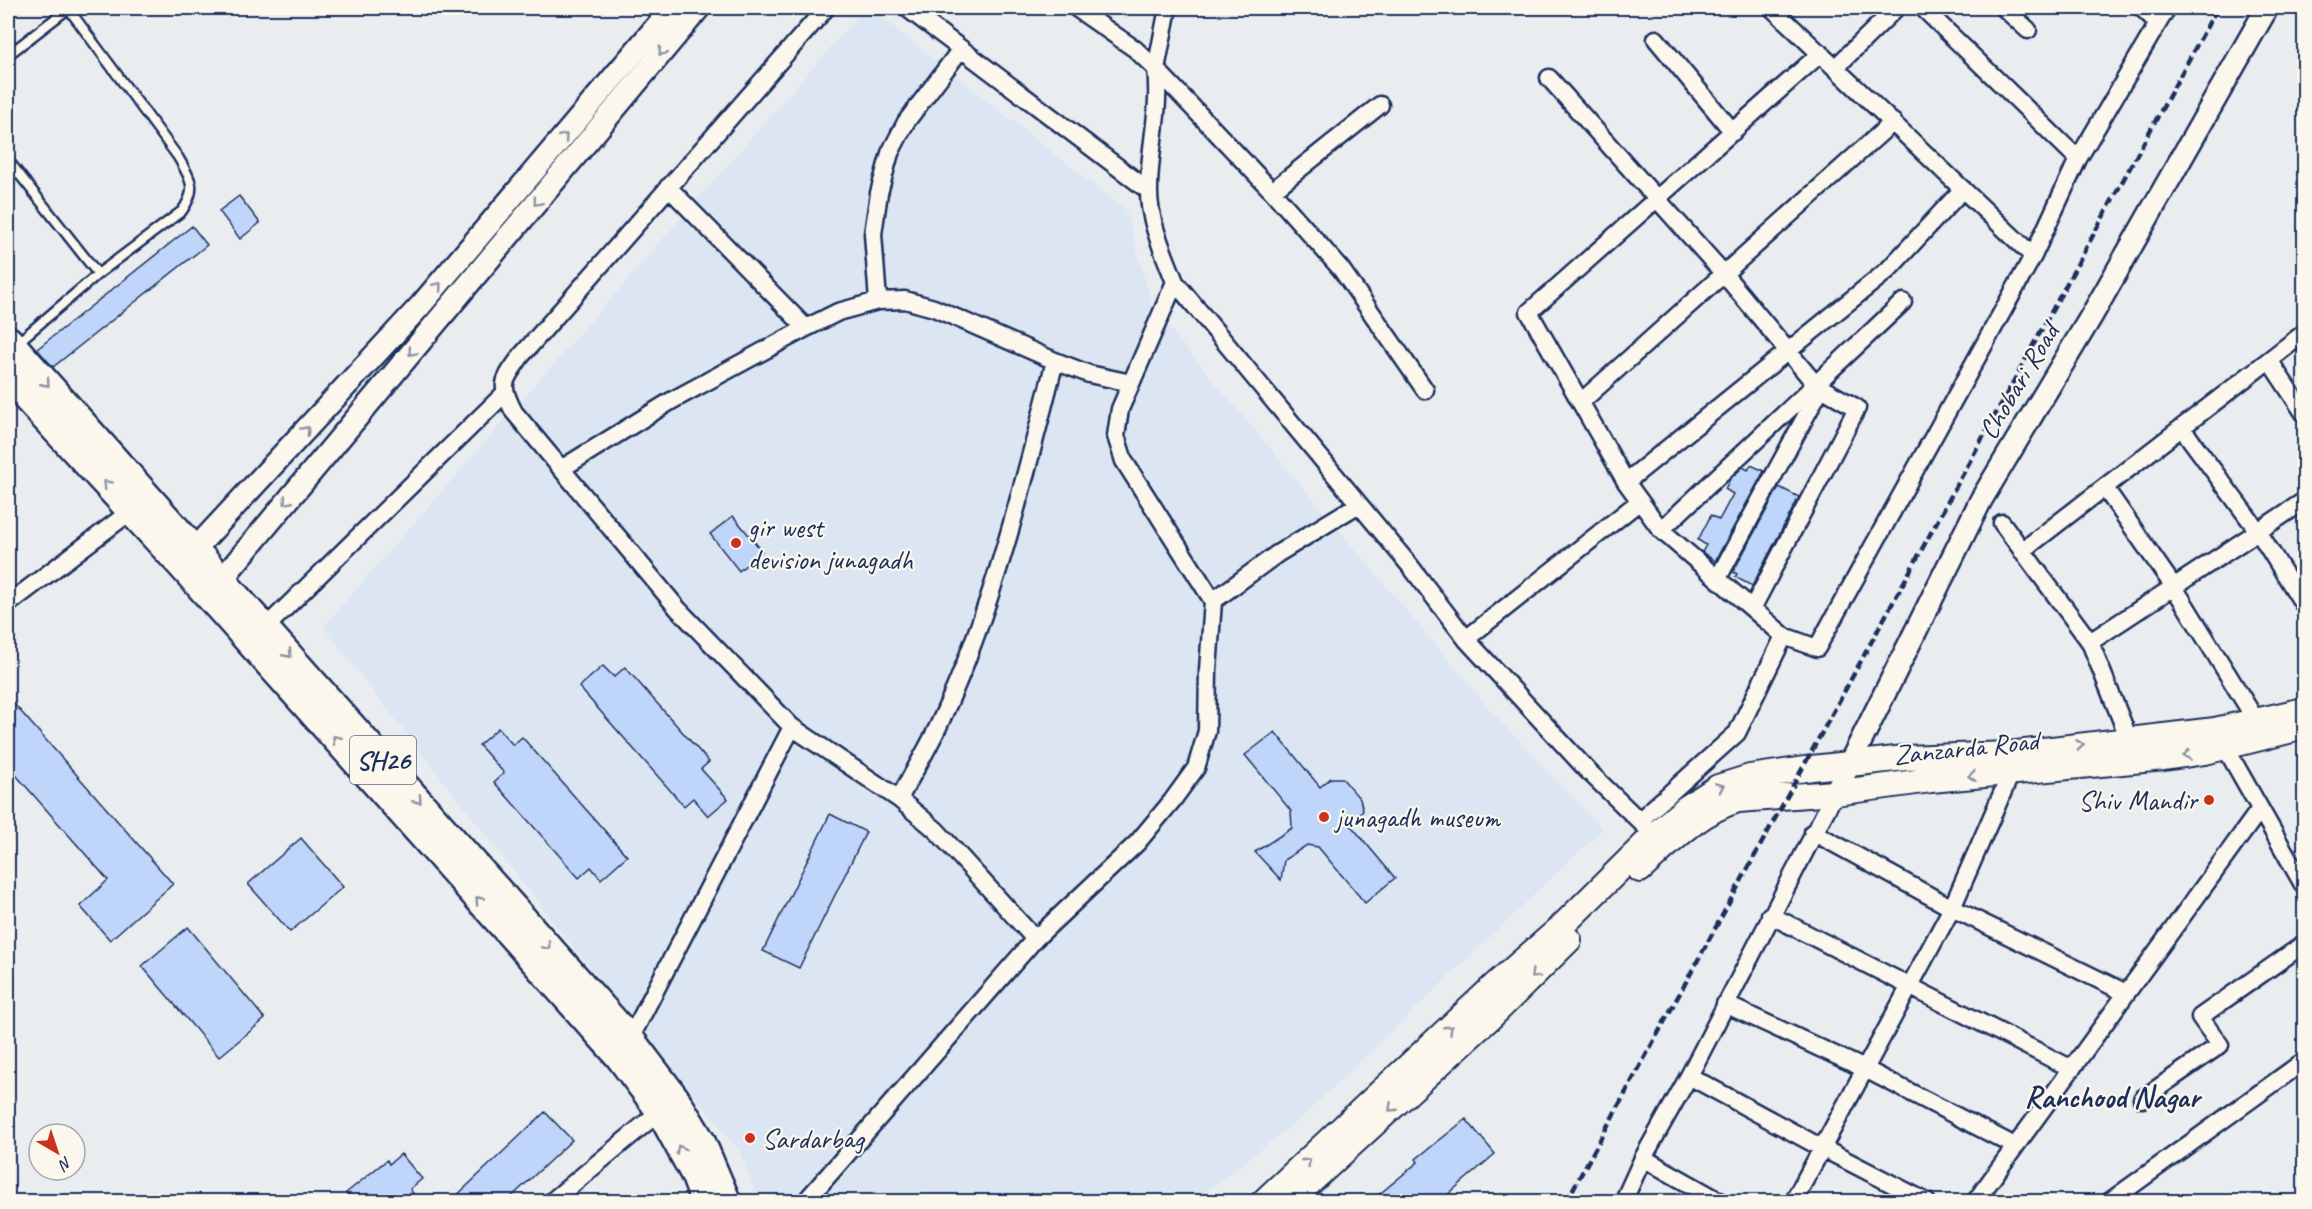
<svg xmlns="http://www.w3.org/2000/svg" width="2312" height="1209" viewBox="0 0 2312 1209" font-family="Caveat,sans-serif">
<style>
.built{fill:#dce6f3}
.building{fill:#bfd5f9;stroke:#1b2f5e;stroke-width:1.5}
.lines{fill:none;stroke-linecap:round;stroke-linejoin:round}
.service-casing{stroke:#1b2f5e;stroke-width:13}
.minor-casing{stroke:#1b2f5e;stroke-width:21}
.tertiary-casing{stroke:#1b2f5e;stroke-width:26}
.secondary-casing{stroke:#1b2f5e;stroke-width:28}
.primary-casing{stroke:#1b2f5e;stroke-width:32}
.service{stroke:#fbf7ec;stroke-width:8}
.minor{stroke:#fbf7ec;stroke-width:16}
.tertiary{stroke:#fbf7ec;stroke-width:21}
.secondary{stroke:#fbf7ec;stroke-width:24}
.primary{stroke:#fbf7ec;stroke-width:27}
.rail{stroke:#1b2f5e;stroke-width:4.5;stroke-dasharray:9 4.5;stroke-linecap:butt}
.oneway{stroke:#8b93a5}
.poi-dot{fill:#c8321e;stroke:#fbf7ec;stroke-width:2}
.labels{text-anchor:middle;stroke-width:4.5;stroke-linejoin:round;paint-order:stroke}
.shield{fill:#fbf7ec;stroke:#5e6b89;stroke-width:1.5}
.shield-label{font-size:27px;font-weight:bold;fill:#1b2f5e}
.street-label{font-size:28px;fill:#1b2f5e;stroke:#fbf7ec}
.poi-label{font-size:28px;fill:#1b2f5e;stroke:#fbf7ec;text-anchor:start}
.neighbourhood-label{font-size:30px;font-weight:bold;fill:#1b2f5e;stroke:#fbf7ec}
</style>
<rect width="100%" height="100%" fill="#e9edf0"/>
<filter id="ink" filterUnits="userSpaceOnUse"><feTurbulence type="fractalNoise" baseFrequency=".0167" numOctaves="2"/><feDisplacementMap in="SourceGraphic" scale="12" xChannelSelector="R" yChannelSelector="G"/><feConvolveMatrix kernelMatrix="1 2 1 2 8 2 1 2 1" color-interpolation-filters="sRGB"/></filter>
<g filter="url(#ink)">
<path class="built" d="M 865,8 L 870,8 L 1126,210 L 1153,309 L 1493,713 L 1603,829 L 1302,1117 L 1195,1201 L 759,1201 L 739,1151 L 554,923 L 323,627 Z"/>
<path class="building" d="M 239,196 L 260,223 L 240,239 L 219,211 Z
M 192,226 L 207,245 L 53,367 L 37,349 Z
M 1751,465 L 1764,471 L 1715,561 L 1702,552 L 1706,545 L 1698,540 L 1711,515 L 1719,520 L 1733,494 L 1725,489 L 1730,479 L 1743,467 L 1748,470 Z
M 1779,487 L 1799,497 L 1752,586 L 1735,577 L 1737,574 L 1733,572 Z
M 733,516 L 762,551 L 739,571 L 710,534 Z
M 603,666 L 614,677 L 625,667 L 709,762 L 701,769 L 728,799 L 708,816 L 693,798 L 684,806 L 579,687 Z
M 8,697 L 173,884 L 110,940 L 80,906 L 108,880 L 8,766 Z
M 498,728 L 513,745 L 522,737 L 627,856 L 601,879 L 591,867 L 579,878 L 494,782 L 504,773 L 479,745 Z
M 1275,732 L 1320,787 L 1331,778 L 1342,778 L 1360,799 L 1363,811 L 1349,823 L 1395,878 L 1365,903 L 1318,847 L 1307,845 L 1284,860 L 1281,880 L 1255,852 L 1292,828 L 1291,811 L 1245,755 Z
M 830,814 L 866,832 L 799,968 L 763,951 Z
M 301,838 L 343,887 L 290,932 L 248,884 Z
M 188,927 L 265,1019 L 219,1057 L 142,966 Z
M 545,1112 L 572,1140 L 506,1202 L 450,1202 Z
M 1466,1119 L 1495,1154 L 1439,1202 L 1370,1202 L 1418,1162 L 1416,1159 Z
M 401,1154 L 422,1179 L 410,1189 L 413,1193 L 402,1202 L 353,1202 L 346,1193 L 387,1160 L 389,1164 Z"/>
<g class="lines">
<defs>
<path id="service" d="M 8,55 L 69,8
M 8,160 L 98,274
M 16,344 L 98,274 L 182,211 C 198,188 191,180 178,157 L 68,8"/>
<path id="minor" d="M 826,8 L 521,356 C 503,382 499,383 514,412 L 678,609 L 792,727 L 899,799 L 936,830 L 1035,939
M 907,8 L 1148,190
M 1076,8 L 1135,49 L 1156,69 C 1161,111 1149,148 1149,189 C 1148,220 1164,253 1175,282 L 1411,567 L 1466,639 L 1588,771 L 1654,835
M 1168,8 L 1156,69 L 1272,191 L 1341,269 L 1425,390
M 1772,8 L 2033,256
M 1923,8 L 2078,159
M 2004,8 L 2028,30
M 2142,8 L 2158,23
M 1656,39 L 1733,132
M 1821,53 L 1529,312 L 1626,482 L 1661,530 L 1784,636 L 1817,648 L 2033,256 L 2078,159 L 2167,8
M 1836,67 L 1896,8
M 1549,78 L 1724,274 L 1816,385 L 1857,408 L 1753,607
M 668,187 L 806,328
M 1272,191 L 1380,105
M 1175,282 L 1120,409 L 1116,436 L 1124,461 L 1213,601
M 878,301 L 873,234 L 879,193 L 890,153 L 906,122 L 961,49
M 2269,360 L 2304,413
M 1582,401 L 1893,122
M 2182,428 L 2258,531 L 2304,605
M 561,469 L 671,401 L 806,328 L 838,312 L 878,301 L 905,300 L 934,308 L 1055,361 L 1089,374 L 1131,383
M 1626,482 L 1888,270 L 1963,189
M 2105,488 L 2174,587 L 2257,722
M 2002,523 L 2090,642 L 2129,739
M 1661,530 L 1903,302
M 2022,551 L 2304,333
M 1718,578 L 1821,388
M 8,604 L 131,511
M 265,628 L 504,394
M 1466,639 L 1640,501
M 2090,642 L 2304,501
M 2220,738 L 2304,886
M 899,799 C 913,772 930,746 942,718 C 994,605 1024,482 1055,361
M 1640,820 L 1737,733 L 1784,636
M 1813,832 L 1952,908 L 2126,993
M 1770,915 L 2072,1069
M 1725,1004 L 1865,1069 L 2015,1146
M 630,1039 L 792,727
M 1689,1076 L 1822,1148 L 1927,1202
M 2142,1099 L 2220,1045 L 2200,1017 L 2304,944
M 1643,1158 L 1721,1202
M 551,1202 L 665,1107
M 805,1202 L 1035,939 L 1137,843 L 1172,801 L 1196,768 L 1207,731 L 1208,670 L 1213,601 L 1277,554 L 1359,504
M 1623,1202 L 1643,1158 L 1689,1076 L 1835,793
M 1793,1202 L 1952,908 L 2011,773
M 1975,1202 L 2260,809
M 2109,1202 L 2304,1061"/>
<path id="tertiary" d="M 185,560 L 421,305 L 672,8
M 213,590 L 699,8
M 1835,793 L 1981,500 L 2092,315 L 2267,8"/>
<path id="secondary" d="M 1640,870 C 1670,843 1700,811 1738,800 L 1835,793 L 1931,780 L 2164,758 L 2205,752 L 2296,729
M 1263,1202 L 1496,984 L 1560,928 L 1654,835 L 1686,808 L 1718,787 L 1750,777 L 1812,768 L 1905,758 L 2008,754 L 2215,730 L 2304,710
M 1289,1202 L 1491,1017 L 1569,940"/>
<path id="primary" d="M 8,340 L 630,1039 L 675,1098 L 701,1141 L 727,1202
M 8,378 L 181,565 L 618,1055 L 660,1111 L 695,1175 L 705,1202"/>
</defs>
<use href="#service" class="service-casing"/>
<use href="#minor" class="minor-casing"/>
<use href="#tertiary" class="tertiary-casing"/>
<use href="#secondary" class="secondary-casing"/>
<use href="#primary" class="primary-casing"/>
<use href="#service" class="service"/>
<use href="#minor" class="minor"/>
<use href="#tertiary" class="tertiary"/>
<use href="#secondary" class="secondary"/>
<use href="#primary" class="primary"/>
<path class="rail" d="M 1566,1202 L 2217,8"/>
</g>
<defs><path id="oneway-chevron" d="M-2-3.5L2.5 0L-2 3.5" fill="none" stroke-width="1.6" stroke-linecap="round" stroke-linejoin="round" transform="scale(1.5)"/></defs>
<g class="oneway">
<use href="#oneway-chevron" transform="translate(662 52) rotate(130)"/>
<use href="#oneway-chevron" transform="translate(564 137) rotate(-50)"/>
<use href="#oneway-chevron" transform="translate(537 202) rotate(130)"/>
<use href="#oneway-chevron" transform="translate(438 286) rotate(-50)"/>
<use href="#oneway-chevron" transform="translate(412 352) rotate(130)"/>
<use href="#oneway-chevron" transform="translate(46 383) rotate(48)"/>
<use href="#oneway-chevron" transform="translate(306 430) rotate(-47)"/>
<use href="#oneway-chevron" transform="translate(107 484) rotate(-133)"/>
<use href="#oneway-chevron" transform="translate(287 501) rotate(130)"/>
<use href="#oneway-chevron" transform="translate(288 654) rotate(48)"/>
<use href="#oneway-chevron" transform="translate(336 739) rotate(-131)"/>
<use href="#oneway-chevron" transform="translate(2080 745) rotate(-7)"/>
<use href="#oneway-chevron" transform="translate(2187 755) rotate(172)"/>
<use href="#oneway-chevron" transform="translate(1972 776) rotate(175)"/>
<use href="#oneway-chevron" transform="translate(1720 787) rotate(-23)"/>
<use href="#oneway-chevron" transform="translate(418 800) rotate(48)"/>
<use href="#oneway-chevron" transform="translate(479 900) rotate(-132)"/>
<use href="#oneway-chevron" transform="translate(547 946) rotate(49)"/>
<use href="#oneway-chevron" transform="translate(1534 975) rotate(135)"/>
<use href="#oneway-chevron" transform="translate(1449 1029) rotate(-44)"/>
<use href="#oneway-chevron" transform="translate(1392 1108) rotate(137)"/>
<use href="#oneway-chevron" transform="translate(680 1149) rotate(-118)"/>
<use href="#oneway-chevron" transform="translate(1307 1162) rotate(-44)"/>
</g>
</g>
<g class="poi-dot">
<circle cx="736" cy="543" r="6"/>
<circle cx="2209" cy="800" r="6"/>
<circle cx="1324" cy="817" r="6"/>
<circle cx="750" cy="1138" r="6"/>
</g>
<g class="labels">
<rect class="shield" x="350" y="736" width="66" height="48" rx="4.5"/>
<g class="shield-label">
<text x="383" y="769">SH26</text>
</g>
<g class="street-label">
<text transform="translate(2018 381) rotate(-59)" y="10">Chobari Road</text>
<text transform="translate(1966 747) rotate(-6)" y="10">Zanzarda Road</text>
</g>
<g class="poi-label">
<text x="748" y="537">gir west<tspan x="748" dy="32">devision junagadh</tspan></text>
<text x="2197" y="810" text-anchor="end">Shiv Mandir</text>
<text x="1336" y="827">junagadh museum</text>
<text x="762" y="1148">Sardarbag</text>
</g>
<g class="neighbourhood-label">
<text x="2112" y="1107">Ranchood Nagar</text>
</g>
</g>
<rect width="2312" height="1209" fill="none" stroke="#fbf7ec" stroke-width="30"/>
<rect x="15" y="15" width="2282" height="1179" fill="none" stroke="#1b2f5e" stroke-width="2" filter="url(#ink)"/>
<g transform="translate(57 1152) rotate(141)"><circle r="28" fill="#fbf7ec" stroke="#a1a7b3" stroke-width="1.5"/>
<path d="M0-4.5L10 22L0 15L-10 22Z" fill="#c8321e"/>
<text y="-9" font-size="16" font-weight="bold" text-anchor="middle" fill="#1b2f5e">N</text>
</g>
</svg>
